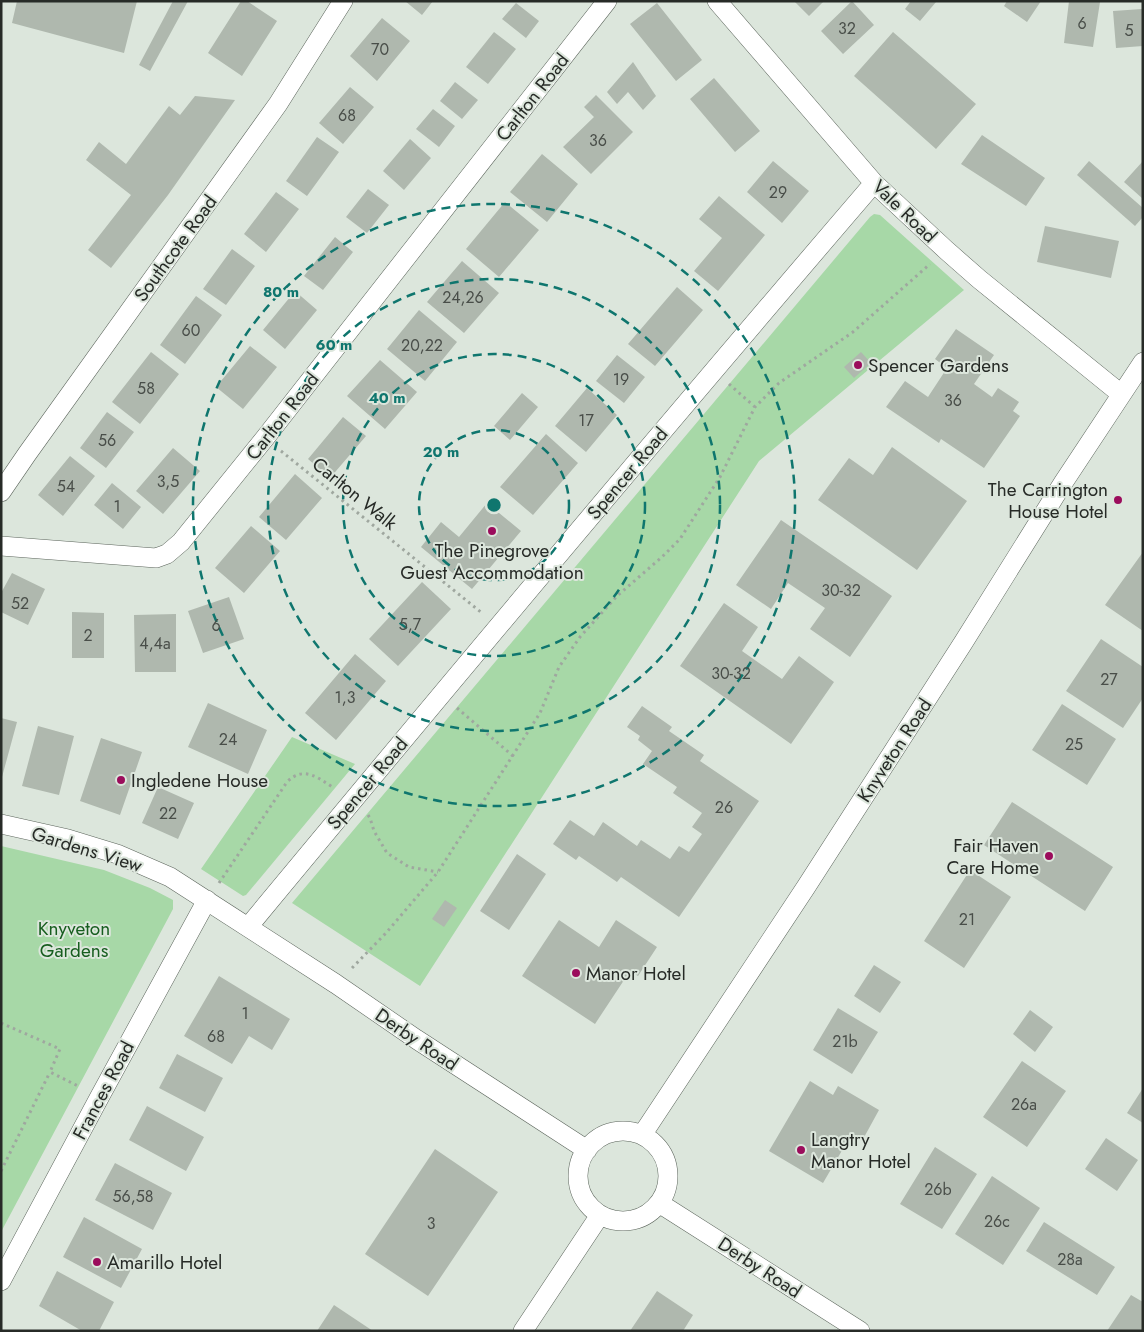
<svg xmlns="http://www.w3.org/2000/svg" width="1144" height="1332" viewBox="0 0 1144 1332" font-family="Jost,sans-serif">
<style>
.green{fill:#a7d8a7}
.building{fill:#afb8ae}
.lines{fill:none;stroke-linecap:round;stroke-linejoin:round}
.minor-casing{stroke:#5c655c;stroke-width:20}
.path{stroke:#9fa79f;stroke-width:3;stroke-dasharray:2.5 4;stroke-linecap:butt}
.minor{stroke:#fff;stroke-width:19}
.ring{fill:none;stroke:#0f766e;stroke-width:2.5;stroke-dasharray:9 6}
.poi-dot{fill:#9b0c5c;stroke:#dce6dc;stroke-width:2}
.labels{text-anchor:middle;stroke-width:4;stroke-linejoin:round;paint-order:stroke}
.number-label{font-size:16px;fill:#494e49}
.street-label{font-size:19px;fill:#272b27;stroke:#dce6dc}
.poi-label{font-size:19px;fill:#272b27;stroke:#dce6dc;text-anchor:start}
.park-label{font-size:19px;fill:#175e1f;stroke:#dce6dc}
.centre{fill:#0f766e;stroke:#dce6dc;stroke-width:2.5}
.ring-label{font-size:15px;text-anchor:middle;font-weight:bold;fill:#0f766e;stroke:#dce6dc;stroke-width:4;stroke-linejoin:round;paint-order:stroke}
</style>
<rect width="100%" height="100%" fill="#dce6dc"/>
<path class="green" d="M 874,214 L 880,215 L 964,290 L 759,461 L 420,986 L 292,903 L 870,217 Z
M 292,737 L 355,764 L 246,895 L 243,896 L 201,869 Z
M 1,846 L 104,870 L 150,888 L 173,900 L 173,909 L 1,1232 Z"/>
<path class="building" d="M 17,1 L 137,1 L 124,53 L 12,23 Z
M 173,1 L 188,1 L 150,71 L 139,65 Z
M 241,1 L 247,1 L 277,21 L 242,76 L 208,53 Z
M 405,1 L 433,1 L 422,15 Z
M 794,1 L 824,1 L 809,16 Z
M 852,1 L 874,25 L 843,54 L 821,31 Z
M 911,1 L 935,1 L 936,2 L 920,21 L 905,9 Z
M 1007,1 L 1041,1 L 1027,22 L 1004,6 Z
M 1069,1 L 1100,2 L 1093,47 L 1064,43 Z
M 516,3 L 539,21 L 526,38 L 502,19 Z
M 657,3 L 702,60 L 676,81 L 630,24 Z
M 1142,9 L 1143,46 L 1116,48 L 1113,11 Z
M 382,18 L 410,41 L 377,81 L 350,56 Z
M 494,32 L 516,49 L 488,84 L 466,67 Z
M 893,32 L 976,104 L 936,149 L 854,76 Z
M 633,62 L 656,96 L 643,110 L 628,92 L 617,104 L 607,92 Z
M 714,78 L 760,131 L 735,152 L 690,99 Z
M 455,82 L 478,100 L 462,119 L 440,101 Z
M 350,87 L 374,107 L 343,144 L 319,123 Z
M 596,95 L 633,132 L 591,174 L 563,147 L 594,117 L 584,107 Z
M 195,96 L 235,100 L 168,195 L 111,268 L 88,250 L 131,195 L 86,160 L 99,142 L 126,164 L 169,106 L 180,115 Z
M 433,109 L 455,126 L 439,147 L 416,129 Z
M 982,135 L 1045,178 L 1026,206 L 961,164 Z
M 317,137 L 339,152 L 307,196 L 286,181 Z
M 410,139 L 431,158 L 404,190 L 383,171 Z
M 542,154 L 578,184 L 547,222 L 510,192 Z
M 773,161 L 809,191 L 782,223 L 747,192 Z
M 1089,161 L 1143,208 L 1143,217 L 1135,226 L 1077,175 Z
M 1143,161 L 1143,199 L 1124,182 Z
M 368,189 L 389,205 L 367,233 L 346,217 Z
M 276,192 L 299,209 L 266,252 L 244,234 Z
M 719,196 L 765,235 L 718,291 L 694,271 L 722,238 L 699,219 Z
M 505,202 L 539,230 L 499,277 L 466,249 Z
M 1045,226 L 1119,241 L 1111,278 L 1037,262 Z
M 335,237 L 353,252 L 323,290 L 304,276 Z
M 232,249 L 255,266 L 226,305 L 203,289 Z
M 462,261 L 499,293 L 464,333 L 427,302 Z
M 677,287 L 703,310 L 655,366 L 628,344 Z
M 295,291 L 317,310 L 285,349 L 263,330 Z
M 196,296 L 222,315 L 185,364 L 160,345 Z
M 419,310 L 457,342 L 425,381 L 387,349 Z
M 956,329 L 994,355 L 974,384 L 992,397 L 998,388 L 1019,402 L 1013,411 L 1020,416 L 984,468 L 941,439 L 939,443 L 886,407 L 905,381 L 928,397 L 947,368 L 935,359 Z
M 250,346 L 277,367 L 243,409 L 216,387 Z
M 151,352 L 179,374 L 140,424 L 112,402 Z
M 861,352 L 871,363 L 854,378 L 844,367 Z
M 617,355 L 645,377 L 624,403 L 596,381 Z
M 380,360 L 417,392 L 385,429 L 347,396 Z
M 587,388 L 617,415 L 586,452 L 555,426 Z
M 522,393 L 538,407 L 510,440 L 494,426 Z
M 107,412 L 134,432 L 106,468 L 80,448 Z
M 343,417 L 366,436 L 330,478 L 308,459 Z
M 546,434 L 578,463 L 533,515 L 500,487 Z
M 892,447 L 967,501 L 917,570 L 818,500 L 849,458 L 873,475 Z
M 173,448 L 200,471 L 163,514 L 136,491 Z
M 70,456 L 95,476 L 63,516 L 38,495 Z
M 295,474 L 322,498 L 286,540 L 259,517 Z
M 112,483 L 141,507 L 123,529 L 94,505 Z
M 487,503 L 521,531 L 472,589 L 421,547 L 441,522 L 459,537 Z
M 781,520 L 892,596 L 850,657 L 810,629 L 825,608 L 788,583 L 771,609 L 736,585 Z
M 251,526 L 280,551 L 244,593 L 215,568 Z
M 1143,552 L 1143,631 L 1105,605 Z
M 12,573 L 45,589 L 28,625 L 1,612 L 1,593 Z
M 422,582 L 451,609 L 398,666 L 369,639 Z
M 229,597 L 244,639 L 203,653 L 188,611 Z
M 724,603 L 758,627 L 742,651 L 782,679 L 799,656 L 834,682 L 791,744 L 680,666 Z
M 72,612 L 104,613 L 104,658 L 72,658 Z
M 176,614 L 176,672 L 135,672 L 134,615 Z
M 1101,639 L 1143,667 L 1143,698 L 1123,728 L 1066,691 Z
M 355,654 L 386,681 L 336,740 L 305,713 Z
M 208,703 L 267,730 L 248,774 L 188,747 Z
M 1062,704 L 1116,739 L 1087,785 L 1032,750 Z
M 642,706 L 672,727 L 669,731 L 704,755 L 700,761 L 759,801 L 679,917 L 621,877 L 617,882 L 579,856 L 576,860 L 553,844 L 570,820 L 594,836 L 603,822 L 637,846 L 641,840 L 670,859 L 679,846 L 689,852 L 702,834 L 692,827 L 702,813 L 673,793 L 677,787 L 643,764 L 652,751 L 638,740 L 640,736 L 627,727 Z
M 1,718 L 17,722 L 2,777 L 1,777 Z
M 38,726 L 74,736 L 59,795 L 22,786 Z
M 101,738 L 142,752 L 120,815 L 80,801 Z
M 158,787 L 194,803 L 178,839 L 142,823 Z
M 1012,802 L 1113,867 L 1085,911 L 984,845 Z
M 517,854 L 546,874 L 509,930 L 480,911 Z
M 970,870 L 1011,897 L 964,968 L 924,941 Z
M 445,900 L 457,908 L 444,927 L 432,919 Z
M 559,920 L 599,947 L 616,920 L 657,947 L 638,976 L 630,971 L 595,1024 L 522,976 Z
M 874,965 L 901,982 L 880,1013 L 854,996 Z
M 219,976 L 290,1019 L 272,1050 L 249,1036 L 232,1064 L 184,1036 Z
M 838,1008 L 878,1032 L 852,1074 L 813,1050 Z
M 1030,1010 L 1053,1027 L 1035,1052 L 1013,1034 Z
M 177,1054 L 223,1078 L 205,1112 L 159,1088 Z
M 1022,1061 L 1066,1091 L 1027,1147 L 983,1117 Z
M 810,1081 L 833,1095 L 838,1086 L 879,1110 L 862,1141 L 851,1135 L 823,1183 L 769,1151 Z
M 1143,1088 L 1143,1123 L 1127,1113 Z
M 147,1106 L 204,1137 L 186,1171 L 129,1140 Z
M 1106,1138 L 1138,1160 L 1117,1191 L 1085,1169 Z
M 935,1147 L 977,1174 L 942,1229 L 900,1204 Z
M 435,1149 L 498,1192 L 428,1296 L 365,1254 Z
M 115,1163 L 172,1193 L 153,1230 L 95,1200 Z
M 992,1176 L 1040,1208 L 1003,1265 L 955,1234 Z
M 84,1217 L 142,1249 L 121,1288 L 63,1257 Z
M 1044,1222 L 1115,1267 L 1097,1295 L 1026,1251 Z
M 57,1271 L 114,1302 L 99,1331 L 82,1331 L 39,1306 Z
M 657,1291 L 693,1315 L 683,1331 L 630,1331 Z
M 1131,1295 L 1143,1302 L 1143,1331 L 1107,1331 Z
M 334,1305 L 373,1331 L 317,1331 Z"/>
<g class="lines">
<defs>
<path id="minor" d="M 717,1 L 874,183 L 946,250 L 979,279 L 1121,394
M 1,492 L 27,454 L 278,104 L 343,1
M 1,546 L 156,558 L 167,554 L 181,542 L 265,438 L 607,1
M 1,824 L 68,839 L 117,854 L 170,877 L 336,984 L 416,1039 L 587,1150
M 248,927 C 455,677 663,429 874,183
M578 1176a45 45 0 1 1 90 0a45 45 0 1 1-90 0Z
M 642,1135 L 806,887 L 963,643 L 1063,483 L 1143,362
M 659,1203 L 860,1331
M 1,1281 L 99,1098 L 207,900
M 523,1331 L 600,1215"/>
</defs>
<use href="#minor" class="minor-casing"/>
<path class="path" d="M 729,384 L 755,407
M 281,451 L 482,613
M 457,708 L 513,756
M 368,815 L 370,818 L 374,831 L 387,853 L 409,867 L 438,872
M 219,883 L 287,782 C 304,765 318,778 334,788
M 352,968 L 386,933 L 438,872 L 540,713 L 559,667 L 580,637 L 617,596 L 662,557 L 680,539 L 720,477 L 755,407 L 779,383 L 853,332 L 930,264
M 1,1023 L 60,1049 L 50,1072 L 80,1087
M 1,1171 L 50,1072"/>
<use href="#minor" class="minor"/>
</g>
<g class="ring">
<circle cx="494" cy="505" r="75"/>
<circle cx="494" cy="505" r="151"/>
<circle cx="494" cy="505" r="226"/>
<circle cx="494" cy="505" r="301"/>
</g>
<g class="poi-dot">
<circle cx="858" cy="365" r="5"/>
<circle cx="1118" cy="500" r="5"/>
<circle cx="492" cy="531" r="5"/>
<circle cx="121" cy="780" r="5"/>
<circle cx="1049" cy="856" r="5"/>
<circle cx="576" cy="973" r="5"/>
<circle cx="801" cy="1150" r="5"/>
<circle cx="97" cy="1262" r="5"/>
</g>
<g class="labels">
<g class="number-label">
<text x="1082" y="29">6</text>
<text x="847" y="34">32</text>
<text x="1129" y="36">5</text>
<text x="380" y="55">70</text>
<text x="347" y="121">68</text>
<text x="598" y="146">36</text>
<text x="778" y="198">29</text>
<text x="463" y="303">24,26</text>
<text x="191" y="336">60</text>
<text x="422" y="351">20,22</text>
<text x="621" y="385">19</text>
<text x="146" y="394">58</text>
<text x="953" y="406">36</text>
<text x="586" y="426">17</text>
<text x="107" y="446">56</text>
<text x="168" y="487">3,5</text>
<text x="66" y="492">54</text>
<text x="117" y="512">1</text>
<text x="841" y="596">30-32</text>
<text x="20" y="609">52</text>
<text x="410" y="630">5,7</text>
<text x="216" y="631">6</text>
<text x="88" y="641">2</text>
<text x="155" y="649">4,4a</text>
<text x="731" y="679">30-32</text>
<text x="1109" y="685">27</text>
<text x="345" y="703">1,3</text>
<text x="228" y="745">24</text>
<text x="1074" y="750">25</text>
<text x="724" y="813">26</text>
<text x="168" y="819">22</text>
<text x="967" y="925">21</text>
<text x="245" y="1019">1</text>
<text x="216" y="1042">68</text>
<text x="845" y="1047">21b</text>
<text x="1024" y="1110">26a</text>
<text x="938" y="1195">26b</text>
<text x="133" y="1202">56,58</text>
<text x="997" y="1227">26c</text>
<text x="431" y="1229">3</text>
<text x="1070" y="1265">28a</text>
</g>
<g class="street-label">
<text transform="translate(532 97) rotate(-52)" y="7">Carlton Road</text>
<text transform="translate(905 211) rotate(44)" y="7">Vale Road</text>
<text transform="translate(175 248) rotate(-54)" y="7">Southcote Road</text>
<text transform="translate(282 416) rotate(-52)" y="7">Carlton Road</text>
<text transform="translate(627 473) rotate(-50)" y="7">Spencer Road</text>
<text transform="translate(355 493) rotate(39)" y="7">Carlton Walk</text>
<text transform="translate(894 750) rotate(-57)" y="7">Knyveton Road</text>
<text transform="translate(367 783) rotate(-50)" y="7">Spencer Road</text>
<text transform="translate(87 849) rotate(17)" y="7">Gardens View</text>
<text transform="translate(417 1039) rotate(34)" y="7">Derby Road</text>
<text transform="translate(103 1090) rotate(-62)" y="7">Frances Road</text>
<text transform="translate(760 1267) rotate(33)" y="7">Derby Road</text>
</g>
<g class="poi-label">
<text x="868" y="372">Spencer Gardens</text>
<text x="1108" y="496" text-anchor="end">The Carrington<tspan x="1108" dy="22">House Hotel</tspan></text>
<text x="492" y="557" text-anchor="middle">The Pinegrove<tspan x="492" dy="22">Guest Accommodation</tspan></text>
<text x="131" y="787">Ingledene House</text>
<text x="1039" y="852" text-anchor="end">Fair Haven<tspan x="1039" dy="22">Care Home</tspan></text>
<text x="586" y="980">Manor Hotel</text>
<text x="811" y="1146">Langtry<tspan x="811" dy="22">Manor Hotel</tspan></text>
<text x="107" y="1269">Amarillo Hotel</text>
</g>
<g class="park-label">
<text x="74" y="935">Knyveton<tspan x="74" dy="22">Gardens</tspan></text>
</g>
</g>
<circle cx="494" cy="505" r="8" class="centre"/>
<g class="ring-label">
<text x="281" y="297">80 m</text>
<text x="334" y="350">60 m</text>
<text x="387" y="403">40 m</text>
<text x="441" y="457">20 m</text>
</g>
<rect width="1144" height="1332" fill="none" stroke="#272b27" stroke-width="5"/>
</svg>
